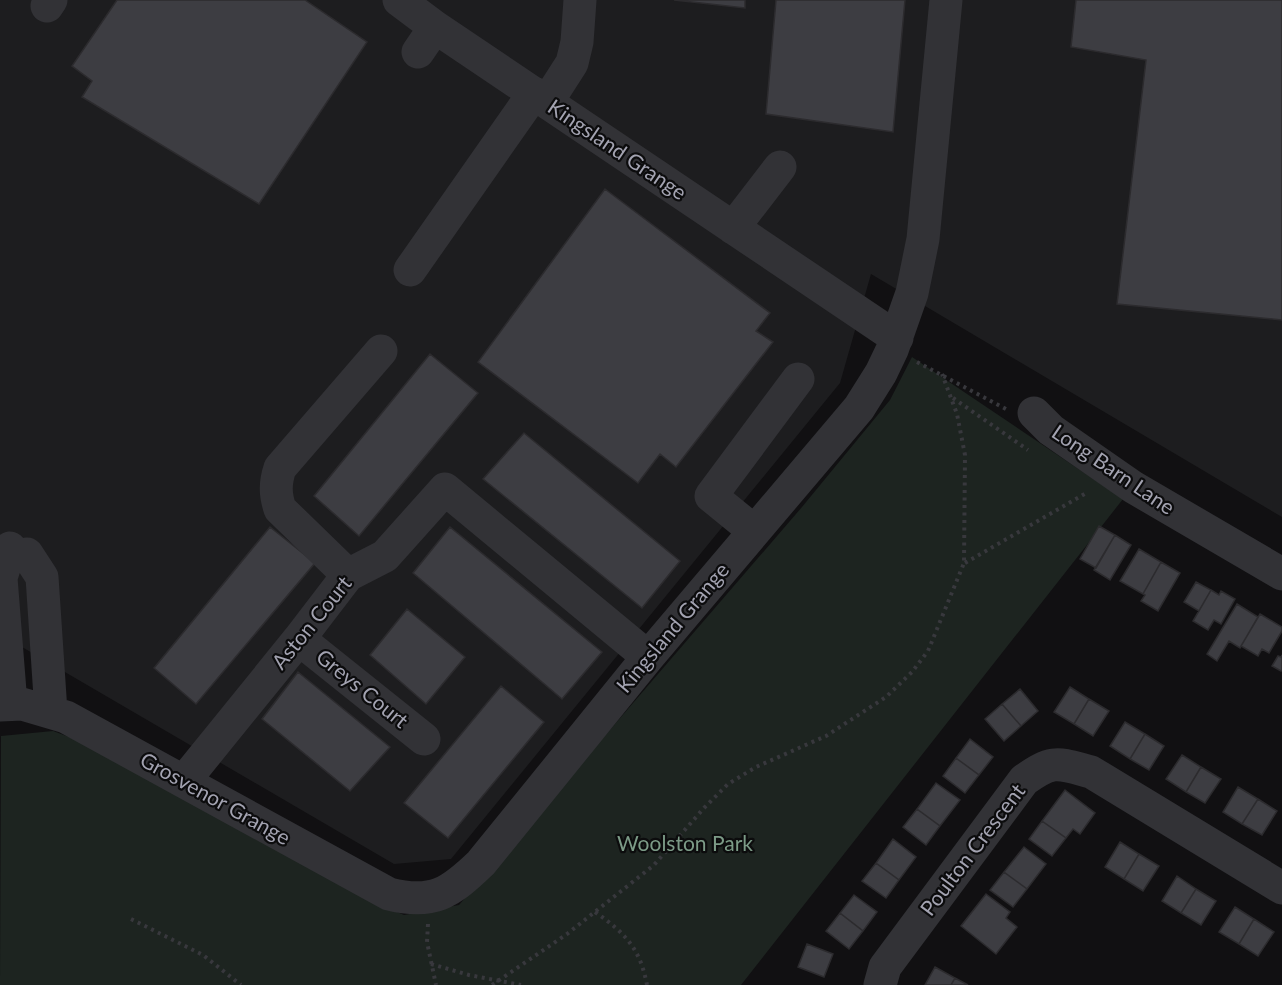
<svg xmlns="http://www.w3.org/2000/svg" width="1282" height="985" viewBox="0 0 1282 985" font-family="Lato,sans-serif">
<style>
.built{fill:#1d1d1f}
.green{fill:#1d2420}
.building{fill:#3d3d42;stroke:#2c2b2e;stroke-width:1.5}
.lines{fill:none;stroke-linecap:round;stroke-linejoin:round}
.path{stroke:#38383d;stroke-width:4;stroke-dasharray:3 4.5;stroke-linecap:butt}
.minor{stroke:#323236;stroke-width:33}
.labels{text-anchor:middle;stroke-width:4.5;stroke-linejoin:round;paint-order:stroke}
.street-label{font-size:21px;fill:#a3a3b1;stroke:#0c0c0d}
.park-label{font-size:21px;fill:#7c9b87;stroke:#0c0c0d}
</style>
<rect width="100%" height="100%" fill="#111012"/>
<path class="built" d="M 0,0 L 1282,0 L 1282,517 L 871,274 L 840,383 L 451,859 L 394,864 L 22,647 L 0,668 Z"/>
<path class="green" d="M 912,357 L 1123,499 L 741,985 L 0,985 L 1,736 L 53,731 L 101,749 L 374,902 L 404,915 L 459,905 L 802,507 L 890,400 Z"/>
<path class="building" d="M 117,0 L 305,0 L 367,42 L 259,204 L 82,97 L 92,81 L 72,66 Z
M 674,0 L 745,0 L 745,8 Z
M 776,0 L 905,0 L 893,132 L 766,114 Z
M 1076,0 L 1282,0 L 1282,320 L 1117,304 L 1146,60 L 1071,47 Z
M 605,189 L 770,313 L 756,331 L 773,342 L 676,467 L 660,454 L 638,483 L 478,362 Z
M 430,354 L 478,393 L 359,536 L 314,496 Z
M 524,433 L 680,561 L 642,608 L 483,479 Z
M 1099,526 L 1115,535 L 1096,568 L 1080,559 Z
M 270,527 L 315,563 L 196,704 L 154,668 Z
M 450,527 L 602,652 L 562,699 L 413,573 Z
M 1115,535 L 1131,545 L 1110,580 L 1094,570 Z
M 1139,549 L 1161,562 L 1143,594 L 1120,581 Z
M 1161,562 L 1180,573 L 1158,611 L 1141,601 L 1145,595 L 1143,594 Z
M 1196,582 L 1211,590 L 1199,611 L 1184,602 Z
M 1211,590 L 1219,595 L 1221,591 L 1235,599 L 1221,624 L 1214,620 L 1208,630 L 1193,621 Z
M 1237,604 L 1258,617 L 1240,648 L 1229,641 L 1217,661 L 1207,654 Z
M 407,609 L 465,657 L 426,704 L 370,655 Z
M 1260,614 L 1282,627 L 1282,631 L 1269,653 L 1262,649 L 1258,656 L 1241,646 Z
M 1282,655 L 1282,670 L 1281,671 L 1272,666 L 1278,656 L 1281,657 Z
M 298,672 L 390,747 L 350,791 L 262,719 Z
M 501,686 L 544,722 L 448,838 L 404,803 Z
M 1070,687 L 1089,699 L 1074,724 L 1054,712 Z
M 1020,689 L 1038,711 L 1021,726 L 1002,704 Z
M 1089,699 L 1109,711 L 1093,736 L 1074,724 Z
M 1002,704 L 1021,726 L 1004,741 L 985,719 Z
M 1125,722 L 1145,734 L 1130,759 L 1110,746 Z
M 1145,734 L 1164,746 L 1149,770 L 1130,759 Z
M 970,739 L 993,757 L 979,775 L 956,758 Z
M 1182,755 L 1201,767 L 1186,792 L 1166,779 Z
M 956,758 L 979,775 L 965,793 L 943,776 Z
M 1201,767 L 1221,779 L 1205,803 L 1186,792 Z
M 936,783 L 960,800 L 940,826 L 917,809 Z
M 1238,787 L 1258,799 L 1242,824 L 1223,812 Z
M 1065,790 L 1095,813 L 1080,834 L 1073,829 L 1066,838 L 1042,821 Z
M 1258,799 L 1277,811 L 1262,835 L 1242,824 Z
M 917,809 L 940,826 L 926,845 L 903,827 Z
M 1042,821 L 1066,838 L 1052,856 L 1029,839 Z
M 893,839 L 916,857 L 899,880 L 876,863 Z
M 1120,842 L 1139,854 L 1124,879 L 1105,867 Z
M 1024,847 L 1046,864 L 1027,889 L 1004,872 Z
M 1139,854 L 1159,866 L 1143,891 L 1124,879 Z
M 876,863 L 899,880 L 886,898 L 862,881 Z
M 1004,872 L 1027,889 L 1013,907 L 990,890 Z
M 1177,876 L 1196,889 L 1181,913 L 1162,901 Z
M 1196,889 L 1216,901 L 1201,925 L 1181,913 Z
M 986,894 L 1010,912 L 1006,918 L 1017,927 L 996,954 L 961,926 Z
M 854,895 L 877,912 L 863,931 L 840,913 Z
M 1235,907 L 1254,919 L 1239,944 L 1219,932 Z
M 840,913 L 863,931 L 849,949 L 826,931 Z
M 1254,919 L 1274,932 L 1258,956 L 1239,944 Z
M 807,944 L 833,954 L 824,977 L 798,967 Z
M 935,967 L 955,978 L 951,985 L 925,985 Z
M 955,978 L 968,985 L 951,985 Z"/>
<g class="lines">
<path class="path" d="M 917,362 L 1006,409
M 953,398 L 1028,450
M 965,563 L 1088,492
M 595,912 C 625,933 640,948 647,985
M 131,919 L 203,955 L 241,985
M 428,924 L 427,942 L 436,985
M 431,964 L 469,975 L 521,985
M 492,985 L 567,934 L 654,865 L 704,808 L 728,784 L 756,767 L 826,736 L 886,697 L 912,672 L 928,651 L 964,563 L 965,455 L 957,414 L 942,374"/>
<path class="minor" d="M 399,0 L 435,27 L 897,338
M 47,6 L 51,0
M 418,52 L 435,27
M 547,102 L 572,63 L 577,42 L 580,0
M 733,228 L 780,167
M 410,270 L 534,93
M 1034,413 L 1051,430 L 1133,487 L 1282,574
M 754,531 L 711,496 L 798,379
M 10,548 L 1,578 L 11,704
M 27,554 L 42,577 L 51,712
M 348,575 L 280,509 C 275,494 275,483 280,468 L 381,351
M 299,639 L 424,739
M 0,705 L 22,704 L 66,717 L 389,894 C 433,905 450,893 481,863 L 648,657 L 859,408 L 881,373 L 892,350 L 912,293 L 923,239 L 946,0
M 184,781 L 299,639 L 348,575 L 385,556 L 445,489 L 648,657
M 880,985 L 885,967 L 1024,780 C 1054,759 1057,763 1091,772 L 1282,888"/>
</g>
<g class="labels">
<g class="street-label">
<text transform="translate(617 150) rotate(34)" y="7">Kingsland Grange</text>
<text transform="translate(1113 470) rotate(34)" y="7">Long Barn Lane</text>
<text transform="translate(312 623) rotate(-51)" y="7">Aston Court</text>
<text transform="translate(673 628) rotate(-50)" y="7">Kingsland Grange</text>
<text transform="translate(362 689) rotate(39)" y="7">Greys Court</text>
<text transform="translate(215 799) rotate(29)" y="7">Grosvenor Grange</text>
<text transform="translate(973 850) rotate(-53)" y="7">Poulton Crescent</text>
</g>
<g class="park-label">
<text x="685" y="851">Woolston Park</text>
</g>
</g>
</svg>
